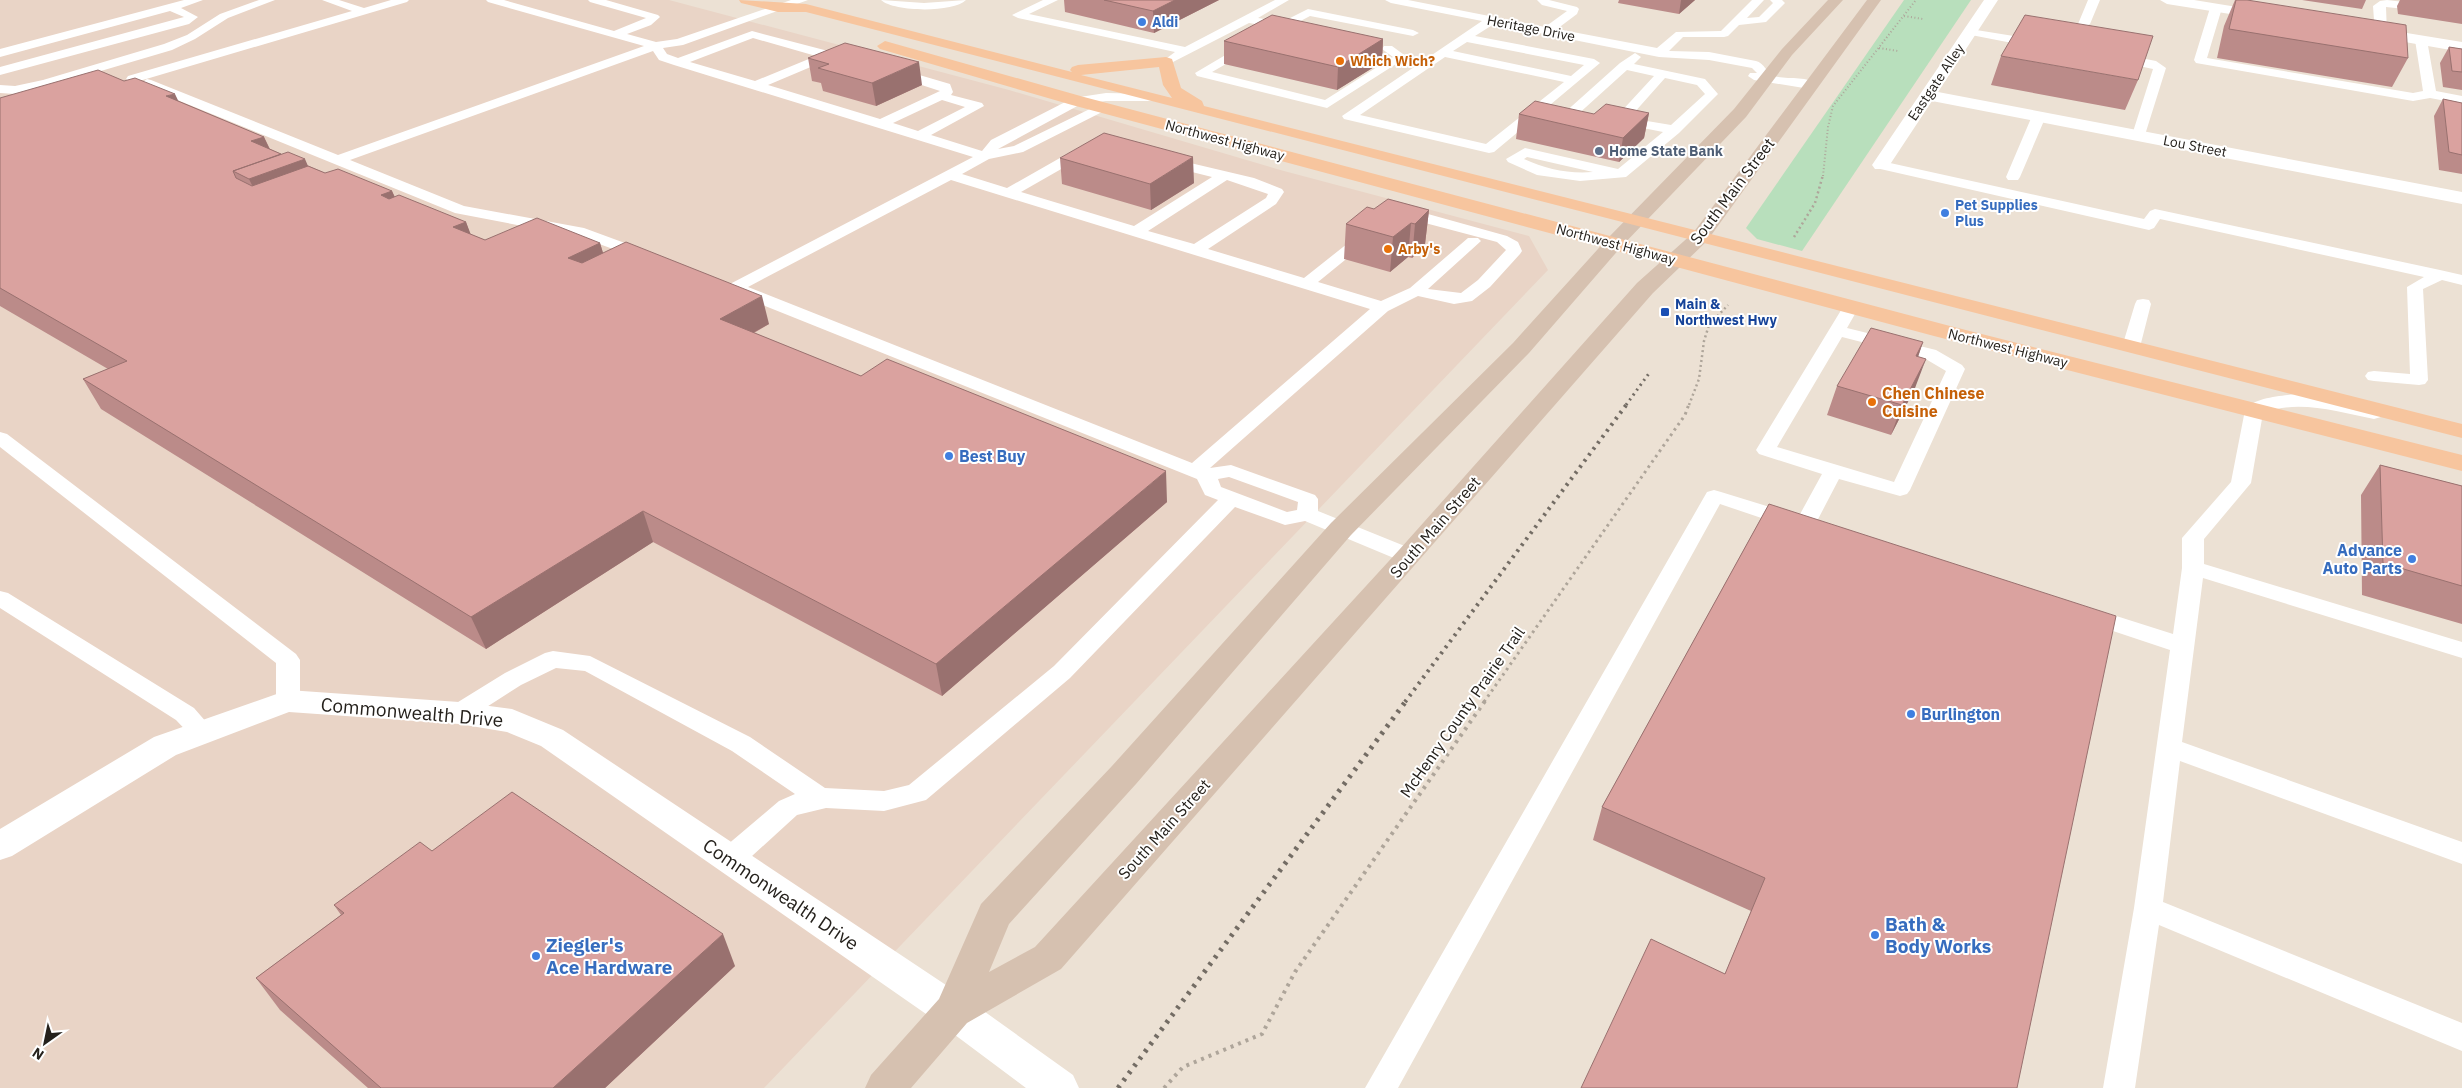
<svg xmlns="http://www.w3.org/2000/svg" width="2462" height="1088" viewBox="0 0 2462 1088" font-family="'IBM Plex Sans',sans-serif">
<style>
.commercial{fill:#e9d4c6}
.green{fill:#b8dfbc}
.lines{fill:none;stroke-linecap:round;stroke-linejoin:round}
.path-far3{stroke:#aea59a;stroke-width:2;stroke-dasharray:1 2.5;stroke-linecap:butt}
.path-far2{stroke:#aea59a;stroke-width:2.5;stroke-dasharray:2 3;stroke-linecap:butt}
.path-far1{stroke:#aea59a;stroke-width:3;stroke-dasharray:2.5 4;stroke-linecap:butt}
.path{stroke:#aea59a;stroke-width:4;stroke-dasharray:3 5;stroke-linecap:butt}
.lane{fill:#fff;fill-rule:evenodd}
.street{fill:#fff;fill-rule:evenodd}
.secondary{fill:#d6c1b0;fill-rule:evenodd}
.primary{fill:#f7c59e;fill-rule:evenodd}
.rail-far2{stroke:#736c64;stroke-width:3;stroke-dasharray:2 4;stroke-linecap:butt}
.rail-far1{stroke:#736c64;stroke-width:4;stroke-dasharray:2.5 5;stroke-linecap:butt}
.rail{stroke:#736c64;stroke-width:5;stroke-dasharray:3 6;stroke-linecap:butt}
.wall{fill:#bb8b89}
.shaded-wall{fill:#99716f}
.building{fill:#daa29f;stroke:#99716f}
.shop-dot{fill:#3f7fe0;stroke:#fff;stroke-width:2}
.food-dot{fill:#e8710a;stroke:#fff;stroke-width:2}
.service-dot{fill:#5c6f8a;stroke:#fff;stroke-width:2}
.transit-dot{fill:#1a4fb4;stroke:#fff;stroke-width:2}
.labels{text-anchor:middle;stroke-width:4;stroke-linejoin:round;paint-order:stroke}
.far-shop-label{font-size:14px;font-weight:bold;fill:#366cbe;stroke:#fff;text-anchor:start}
.far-street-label{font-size:14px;fill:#25211c;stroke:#fff}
.far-food-label{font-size:14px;font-weight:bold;fill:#c56008;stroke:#fff;text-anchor:start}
.far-service-label{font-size:14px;font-weight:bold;fill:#4e5e75;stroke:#fff;text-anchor:start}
.far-transit-label{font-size:14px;font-weight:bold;fill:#164399;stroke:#fff;text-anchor:start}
.street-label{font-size:16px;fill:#25211c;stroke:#fff}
.food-label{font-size:16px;font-weight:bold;fill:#c56008;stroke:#fff;text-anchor:start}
.shop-label{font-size:16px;font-weight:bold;fill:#366cbe;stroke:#fff;text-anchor:start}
.near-street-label{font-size:19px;fill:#25211c;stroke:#fff}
.near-shop-label{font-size:19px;font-weight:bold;fill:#366cbe;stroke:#fff;text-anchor:start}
</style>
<rect width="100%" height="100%" fill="#ece1d4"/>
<path class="commercial" d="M 0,0 L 669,0 L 1009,90 L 1284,171 L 1529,236 L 1548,270 L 764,1088 L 0,1088 Z"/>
<path class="green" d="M 1904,0 L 1971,0 L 1802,251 L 1757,239 L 1746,228 Z"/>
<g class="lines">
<path class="path-far3" d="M 1904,16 L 1923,19
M 1879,48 L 1898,51
M 1823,176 L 1828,127 L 1833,106 L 1916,0"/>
<path class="path-far2" d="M 1794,237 L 1815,203 L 1823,175
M 1689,405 L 1699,379 L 1704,341 L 1709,325 L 1728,305"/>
<path class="path-far1" d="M 1484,702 L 1685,415 L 1689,404"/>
<path class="path" d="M 1164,1088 L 1183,1067 L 1262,1034 L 1295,972 L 1485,701"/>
<path class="lane" d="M 184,0 L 203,0 L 181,8 L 198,17 L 189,24 L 0,75 L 0,67 L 184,17 L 170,11 L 0,57 L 0,49 Z
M 259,0 L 275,0 L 228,18 L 195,39 L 172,50 L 50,86 L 15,94 L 0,93 L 0,85 L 15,86 L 43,80 L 164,44 L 187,35 L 220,14 Z
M 322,0 L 339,0 L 364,8 L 391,0 L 409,0 L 407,2 L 136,82 L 132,83 L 126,79 L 128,76 L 352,11 Z
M 486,0 L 504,0 L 614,31 L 646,18 L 590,2 L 588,0 L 606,0 L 658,15 L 660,17 L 651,25 L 627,34 L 656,42 L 677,39 L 791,0 L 808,0 L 683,45 L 663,48 L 667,54 L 678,58 L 752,31 L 832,52 L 834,55 L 832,58 L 768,85 L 880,119 L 940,91 L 891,75 L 889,72 L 891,69 L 899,69 L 950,84 L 953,92 L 951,95 L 982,103 L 984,106 L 931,135 L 982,151 L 991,140 L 1073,98 L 1106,93 L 1153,94 L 1154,97 L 1153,100 L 1148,101 L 1106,101 L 1081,104 L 998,149 L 1014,146 L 1098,105 L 1103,104 L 1110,108 L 1023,152 L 989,159 L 962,174 L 1007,188 L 1081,146 L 1091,146 L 1093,149 L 1091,152 L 1021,192 L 1134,226 L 1212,177 L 1160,164 L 1158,161 L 1160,158 L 1165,157 L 1254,178 L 1282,189 L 1284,192 L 1276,204 L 1208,249 L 1304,278 L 1362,232 L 1372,232 L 1375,235 L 1372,238 L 1318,282 L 1381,301 L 1410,288 L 1468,238 L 1478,238 L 1481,241 L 1428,289 L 1461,293 L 1478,280 L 1506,250 L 1497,242 L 1410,219 L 1394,218 L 1391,215 L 1394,212 L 1410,209 L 1507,236 L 1518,242 L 1522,251 L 1520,254 L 1490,287 L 1472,301 L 1454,304 L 1418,296 L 1388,311 L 1210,468 L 1231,465 L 1315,495 L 1318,499 L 1318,511 L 1417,551 L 1420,556 L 1417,561 L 1409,563 L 1401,561 L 1305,521 L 1285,525 L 1235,507 L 1070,678 L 926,800 L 884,811 L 826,808 L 797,815 L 740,867 L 730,870 L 720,867 L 716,859 L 720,851 L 779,801 L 795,794 L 732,751 L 585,671 L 556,668 L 521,685 L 468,719 L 459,722 L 450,719 L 447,713 L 450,707 L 505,673 L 545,653 L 553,651 L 590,656 L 750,737 L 825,788 L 884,791 L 909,785 L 1054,666 L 1218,500 L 1205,495 L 1197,479 L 728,291 L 726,288 L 728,285 L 973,157 L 674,65 L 659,60 L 653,51 L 350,160 L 464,206 L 584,228 L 652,253 L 654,256 L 652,259 L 646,261 L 580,237 L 455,213 L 143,86 L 141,83 L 147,79 L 151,80 L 338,155 L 644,46 L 488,2 ZM 753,38 L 816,56 L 755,81 L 690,62 ZM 942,100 L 965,107 L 918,131 L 893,123 ZM 951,180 L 1370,309 L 1192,463 L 748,287 ZM 1227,180 L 1268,194 L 1266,198 L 1194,244 L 1148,231 ZM 1229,477 L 1298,502 L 1297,510 L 1287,512 L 1221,487 L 1218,479 Z
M 881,0 L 924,3 L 966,0 C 953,13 894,12 881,0 Z
M 1043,0 L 1058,0 L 1029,14 L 1185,47 L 1275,0 L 1289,0 L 1258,18 L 1282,22 L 1308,9 L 1413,30 L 1419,33 L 1413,36 L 1310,16 L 1293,25 L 1293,29 L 1285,30 L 1212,72 L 1325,100 L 1393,57 L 1382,49 L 1384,46 L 1392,46 L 1407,57 L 1327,108 L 1197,76 L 1195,73 L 1273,27 L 1249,23 L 1173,62 L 1167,58 L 1175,52 L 1018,18 L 1012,15 Z
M 1385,0 L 1408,0 L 1545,27 L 1567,11 L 1542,5 L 1537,0 L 1549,0 L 1577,7 L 1579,9 L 1577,14 L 1557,29 L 1657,48 L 1676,32 L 1721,31 L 1752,0 L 1764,0 L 1747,18 L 1759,17 L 1773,3 L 1770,0 L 1782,0 L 1785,3 L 1766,22 L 1739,25 L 1728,36 L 1724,37 L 1683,37 L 1669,51 L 1709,52 L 1756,61 C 1764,63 1767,73 1774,76 C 1786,80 1808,75 1816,85 L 1810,89 L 1754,80 L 1748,76 L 1750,73 L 1757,73 L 1752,68 L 1709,60 L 1659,57 L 1494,24 L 1475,36 L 1594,59 L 1600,63 L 1494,152 L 1489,153 L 1344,119 L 1342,116 L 1482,21 L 1391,3 ZM 1467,42 L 1584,65 L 1571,76 L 1453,51 ZM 1445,57 L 1564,82 L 1486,144 L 1360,115 Z
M 2088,0 L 2100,0 L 2090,24 L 2084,27 L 2078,24 Z
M 2387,0 L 2462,9 L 2462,15 L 2386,7 L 2387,34 L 2381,37 L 2375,34 L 2373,6 L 2380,1 Z
M 2216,5 L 2222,8 L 2207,58 L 2413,93 L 2423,91 L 2415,40 L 2421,36 L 2427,40 L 2436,91 L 2462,96 L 2462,104 L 2430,98 L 2413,101 L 2196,63 L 2194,60 L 2210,8 Z
M 1970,29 L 2038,40 L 2044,44 L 2038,48 L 1966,34 L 1966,30 Z
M 1635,53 L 1641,57 L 1634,64 L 1705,79 L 1718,94 L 1679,133 L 1626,177 L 1580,181 L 1537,175 L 1508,162 L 1506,159 L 1525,148 L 1618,169 L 1663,132 L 1638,127 L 1618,115 L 1654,76 L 1627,70 L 1565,126 L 1555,126 L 1553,123 L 1620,63 ZM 1665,78 L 1697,85 L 1705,94 L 1671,125 L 1647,121 L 1633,114 ZM 1527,157 L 1593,172 C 1568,174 1546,169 1524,159 Z
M 2115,53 L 2156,61 L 2166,68 L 2144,138 L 2134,138 L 2132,135 L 2153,69 L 2111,60 L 2109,57 L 2111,54 Z
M 2039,112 L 2046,116 L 2020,177 L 2018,180 L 2008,180 L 2006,177 L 2032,116 Z
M 1881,161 L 2144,219 L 2150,211 L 2155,209 L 2440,270 L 2462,275 L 2462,285 L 2442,280 L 2423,289 L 2428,380 L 2425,384 L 2419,385 L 2374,381 L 2368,380 L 2365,376 L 2368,372 L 2374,371 L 2410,374 L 2407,287 L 2424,277 L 2160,219 L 2154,228 L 2149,230 L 1876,168 L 1874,165 Z
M 2143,299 L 2149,300 L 2151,304 L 2140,347 L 2137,351 L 2125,351 L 2122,347 L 2135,304 L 2137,300 Z
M 1851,302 L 1857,303 L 1859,307 L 1847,328 L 1936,350 L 1962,365 L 1965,369 L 1910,490 L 1907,494 L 1900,496 L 1839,479 L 1815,525 L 1812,530 L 1805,531 L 1798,530 L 1796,527 L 1785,526 L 1720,504 L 1398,1088 L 1365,1088 L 1707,492 L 1714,490 L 1721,492 L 1799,516 L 1822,474 L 1759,454 L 1756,450 L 1843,307 L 1845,303 ZM 1842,337 L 1924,358 L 1946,371 L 1894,482 L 1777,447 Z
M 2296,394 L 2374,407 L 2381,409 L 2383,413 L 2381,417 L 2374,419 C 2337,412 2299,399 2263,413 L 2251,483 L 2204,539 L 2204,564 L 2462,642 L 2462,658 L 2203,578 L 2182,742 L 2462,842 L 2462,864 L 2180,761 L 2163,902 L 2462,1023 L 2462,1051 L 2159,925 L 2135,1088 L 2103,1088 L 2134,908 L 2170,650 L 2080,620 L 2077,615 L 2080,610 L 2088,607 L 2173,634 L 2182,568 L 2182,538 L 2231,482 L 2245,410 C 2254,397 2281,396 2296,394 Z
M 0,432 L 7,434 L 296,654 L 300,660 L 300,701 L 297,707 L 288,710 L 279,707 L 276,701 L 276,663 L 0,447 Z
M 0,591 L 8,593 L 194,708 L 214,731 L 211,737 C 194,742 187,731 176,720 L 0,608 Z"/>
<path class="street" d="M 1984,0 L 1998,0 L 1938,92 L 2462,192 L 2462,204 L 1932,101 L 1887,169 L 1875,169 L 1872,165 Z
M 2160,0 L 2194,0 L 2268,12 L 2275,16 L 2268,20 L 2167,4 Z
M 2370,27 L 2462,42 L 2462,52 L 2365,35 L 2362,32 Z
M 288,690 L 459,702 L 512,709 L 563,730 L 967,999 L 1073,1075 L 1079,1088 L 1026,1088 L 939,1023 L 541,746 L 507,732 L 459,724 L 289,712 L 176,755 L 12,856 L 0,860 L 0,829 L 154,737 Z"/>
<path class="secondary" d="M 1828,0 L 1843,0 L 1792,55 L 1746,117 L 1621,247 L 1529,353 L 1351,535 L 1136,784 L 1009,924 L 989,972 L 1035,947 L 1399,550 L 1637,283 L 1693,233 L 1867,0 L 1881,0 L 1707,241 L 1653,293 L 1061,969 L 967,1023 L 911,1088 L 865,1088 L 871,1075 L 939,999 L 981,904 L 1112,766 L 1331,523 L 1513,343 L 1607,239 L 1734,109 L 1782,49 Z"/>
<path class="primary" d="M 739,0 L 806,4 L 1072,72 L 1070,70 L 1072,67 L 1078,65 L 1166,57 L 1172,59 L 1181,88 L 1202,101 L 1204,106 L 2462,424 L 2462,438 L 806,12 L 778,12 L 741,3 ZM 1159,67 L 1163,85 L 1172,98 L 1081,75 Z
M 885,41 L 1084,97 L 1950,326 L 2462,455 L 2462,471 L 1934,336 L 1072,105 L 880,49 L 877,46 Z"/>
<path class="rail-far2" d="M 1626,405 L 1650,372"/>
<path class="rail-far1" d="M 1405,702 L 1627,404"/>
<path class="rail" d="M 1118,1088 L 1406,701"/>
</g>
<path class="wall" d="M 1064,0 L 1219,0 L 1154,33 L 1065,12 Z
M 1619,0 L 1695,0 L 1679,14 L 1618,3 Z
M 2235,0 L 2408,58 L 2392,87 L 2217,58 L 2224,26 Z
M 2302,0 L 2366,0 L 2362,9 Z
M 2400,0 L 2462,0 L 2462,24 L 2398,14 L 2397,6 Z
M 1383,39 L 1382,62 L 1337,90 L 1224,64 L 1224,41 Z
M 2449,47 L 2462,49 L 2462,90 L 2443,87 L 2440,63 Z
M 2001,56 L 2138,80 L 2125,110 L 1991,85 Z
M 808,58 L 922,85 L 876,106 L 823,91 L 821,83 L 812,81 Z
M 0,98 L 178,101 L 264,137 L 270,149 L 325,173 L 392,191 L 395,197 L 466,222 L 470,234 L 485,240 L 600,243 L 603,253 L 769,324 L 754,333 L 1167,502 L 942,696 L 653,542 L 486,649 L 101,409 L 83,379 L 108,369 L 0,306 Z
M 2443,99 L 2462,103 L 2462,174 L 2439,170 L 2434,116 Z
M 1649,113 L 1644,138 L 1619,162 L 1516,139 L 1519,114 L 1594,114 Z
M 1060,158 L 1194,183 L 1151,210 L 1062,184 Z
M 1374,209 L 1429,210 L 1425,244 L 1412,258 L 1408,257 L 1390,272 L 1344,259 L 1346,224 Z
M 1923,342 L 1918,357 L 1915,388 L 1891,435 L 1827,415 L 1837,386 Z
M 2380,465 L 2462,486 L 2462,624 L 2362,595 L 2361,495 Z
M 1769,504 L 2017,1088 L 1725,974 L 1751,911 L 1593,840 L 1602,807 Z
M 432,851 L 735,966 L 605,1088 L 368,1088 L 280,1010 L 256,978 L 341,915 L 334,905 Z"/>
<path class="shaded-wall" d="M 1175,0 L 1219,0 L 1154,33 L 1153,11 Z
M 1681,0 L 1695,0 L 1679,14 Z
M 1383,39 L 1382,62 L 1337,90 L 1338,67 Z
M 919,62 L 922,85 L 876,106 L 872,83 Z
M 175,94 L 186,117 L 166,96 Z
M 1649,113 L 1644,138 L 1619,162 L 1623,138 Z
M 264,137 L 275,161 L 251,141 Z
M 1193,157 L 1194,183 L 1151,210 L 1150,184 Z
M 305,159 L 319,192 L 265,212 L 249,179 Z
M 392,191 L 403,217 L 381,195 Z
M 1429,210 L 1425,244 L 1412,258 L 1415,224 Z
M 466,222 L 476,248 L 453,227 Z
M 1411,223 L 1408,257 L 1390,272 L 1393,237 Z
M 600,243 L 608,270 L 577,285 L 568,258 Z
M 762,296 L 769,324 L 727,347 L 720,319 Z
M 1923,342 L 1913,371 L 1916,356 Z
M 1926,359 L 1915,388 L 1891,435 L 1902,405 Z
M 1166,471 L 1167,502 L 942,696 L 936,664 Z
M 643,511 L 653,542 L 486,649 L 471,617 Z
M 723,934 L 735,966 L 605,1088 L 553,1088 Z"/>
<path class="building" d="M 1104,0 L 1175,0 L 1153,11 Z
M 2236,0 L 2247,0 L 2406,25 L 2408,58 L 2229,29 Z
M 1272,15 L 1383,39 L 1338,67 L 1224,41 Z
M 2025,15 L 2153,36 L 2138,80 L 2001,56 Z
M 845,43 L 919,62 L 872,83 L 818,68 L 829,64 L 808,58 Z
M 2449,47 L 2462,49 L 2462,72 L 2452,71 Z
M 98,70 L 124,81 L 135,78 L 175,94 L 166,96 L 264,137 L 251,141 L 281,154 L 233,171 L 236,178 L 252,186 L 308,166 L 325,173 L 338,169 L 392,191 L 381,195 L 389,199 L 399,195 L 466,222 L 453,227 L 485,240 L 537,218 L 600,243 L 568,258 L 582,263 L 626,242 L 762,296 L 720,319 L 861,376 L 887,359 L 1166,471 L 936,664 L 643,511 L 471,617 L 83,379 L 127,361 L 0,288 L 0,98 Z
M 2443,99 L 2462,103 L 2462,155 L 2449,152 Z
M 1535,101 L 1594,114 L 1606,104 L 1649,113 L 1623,138 L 1519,114 Z
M 1104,133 L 1193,157 L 1150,184 L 1060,158 Z
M 288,152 L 305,159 L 249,179 L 233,171 Z
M 1388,199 L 1429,210 L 1415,224 L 1411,223 L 1393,237 L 1346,224 L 1367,207 L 1374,209 Z
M 1871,328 L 1923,342 L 1916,356 L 1926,359 L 1902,405 L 1837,386 Z
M 2380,465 L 2462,486 L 2462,586 L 2383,563 Z
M 1769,504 L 2116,616 L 2017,1088 L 1581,1088 L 1651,939 L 1725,974 L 1765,878 L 1602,807 Z
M 512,792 L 723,934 L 553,1088 L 381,1088 L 256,978 L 344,913 L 334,905 L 420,842 L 432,851 Z"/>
<g class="shop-dot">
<circle cx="1142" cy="22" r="5"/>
<circle cx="1945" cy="213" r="5"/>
<circle cx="949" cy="456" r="5"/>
<circle cx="2412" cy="559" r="5"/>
<circle cx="1911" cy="714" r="5"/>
<circle cx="1875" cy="935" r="5"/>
<circle cx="536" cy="956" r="5"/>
</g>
<g class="food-dot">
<circle cx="1340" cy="61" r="5"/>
<circle cx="1388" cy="249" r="5"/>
<circle cx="1872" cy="402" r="5"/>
</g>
<circle class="service-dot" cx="1599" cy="151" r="5"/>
<rect class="transit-dot" x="1660" y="307" width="10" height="10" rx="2.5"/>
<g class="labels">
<g class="far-shop-label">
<text x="1152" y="27">Aldi</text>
<text x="1955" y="210">Pet Supplies<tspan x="1955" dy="16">Plus</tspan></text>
</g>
<g class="far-street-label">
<text transform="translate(1531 28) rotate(11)" y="5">Heritage Drive</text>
<text transform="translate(1936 82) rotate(-56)" y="5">Eastgate Alley</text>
<text transform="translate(1225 140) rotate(15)" y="5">Northwest Highway</text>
<text transform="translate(2195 146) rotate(11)" y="5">Lou Street</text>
<text transform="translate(1616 244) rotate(15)" y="5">Northwest Highway</text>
<text transform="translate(2008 348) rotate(14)" y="5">Northwest Highway</text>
</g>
<g class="far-food-label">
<text x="1350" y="66">Which Wich?</text>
<text x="1398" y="254">Arby's</text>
</g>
<g class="far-service-label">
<text x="1609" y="156">Home State Bank</text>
</g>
<g class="far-transit-label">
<text x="1675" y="309">Main &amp;<tspan x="1675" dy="16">Northwest Hwy</tspan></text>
</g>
<g class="street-label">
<text transform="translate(1732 191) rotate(-53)" y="6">South Main Street</text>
<text transform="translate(1435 527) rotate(-49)" y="6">South Main Street</text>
<text transform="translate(1462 712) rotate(-55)" y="6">McHenry County Prairie Trail</text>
<text transform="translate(1164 829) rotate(-48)" y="6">South Main Street</text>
</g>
<g class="food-label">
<text x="1882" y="399">Chen Chinese<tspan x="1882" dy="18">Cuisine</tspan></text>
</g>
<g class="shop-label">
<text x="959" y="462">Best Buy</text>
<text x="2402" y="556" text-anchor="end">Advance<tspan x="2402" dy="18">Auto Parts</tspan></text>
<text x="1921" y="720">Burlington</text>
</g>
<g class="near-street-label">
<text transform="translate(412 712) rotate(5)" y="7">Commonwealth Drive</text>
<text transform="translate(781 894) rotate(34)" y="7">Commonwealth Drive</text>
</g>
<g class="near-shop-label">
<text x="1885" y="931">Bath &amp;<tspan x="1885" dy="22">Body Works</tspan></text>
<text x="546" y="952">Ziegler's<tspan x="546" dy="22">Ace Hardware</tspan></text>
</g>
</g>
<g transform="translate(45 1043) rotate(213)" stroke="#ffffff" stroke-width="4" paint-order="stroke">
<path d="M0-4L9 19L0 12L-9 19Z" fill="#25211c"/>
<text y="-8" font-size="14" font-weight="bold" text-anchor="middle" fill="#25211c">N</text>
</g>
</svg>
